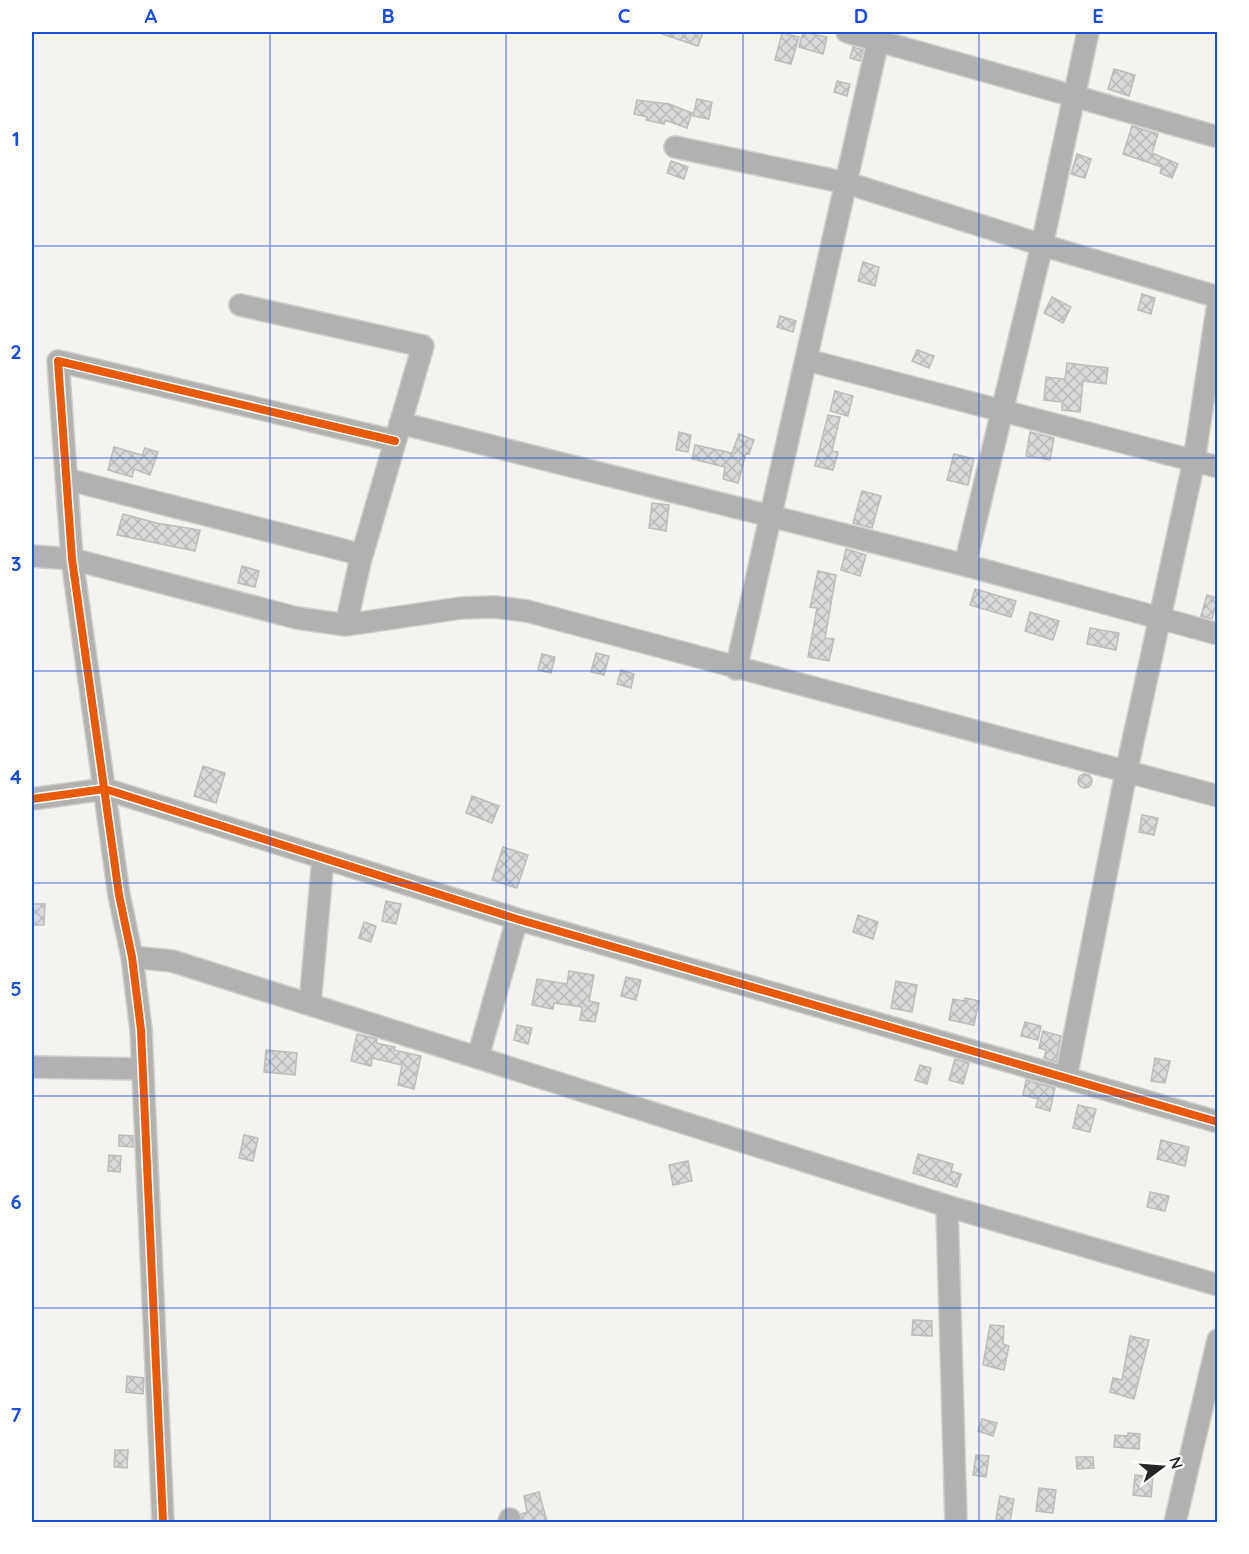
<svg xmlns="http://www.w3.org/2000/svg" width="1249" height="1554" viewBox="0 0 1249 1554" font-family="Quicksand,sans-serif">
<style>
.building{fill:url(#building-cross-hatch);stroke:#bcbcbb;stroke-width:1.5}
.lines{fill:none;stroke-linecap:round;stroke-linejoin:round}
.minor-casing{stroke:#cececc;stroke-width:24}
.minor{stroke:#b1b1af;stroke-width:21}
.cycleway-casing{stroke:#fff;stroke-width:11}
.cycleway{stroke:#e8590c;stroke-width:8}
.grid{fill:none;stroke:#1d4ed8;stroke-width:1.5;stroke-opacity:0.55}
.neatline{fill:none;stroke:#1d4ed8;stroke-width:2}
.grid-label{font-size:20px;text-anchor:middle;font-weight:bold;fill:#1d4ed8}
</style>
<defs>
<pattern id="building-cross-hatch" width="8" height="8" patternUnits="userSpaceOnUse" patternTransform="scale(1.5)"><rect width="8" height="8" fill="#d9d9d8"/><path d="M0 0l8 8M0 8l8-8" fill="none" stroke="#babab9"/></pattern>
</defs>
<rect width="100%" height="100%" fill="#f4f3f0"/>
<path class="building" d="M 662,32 L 703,32 L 698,46 L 662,34 Z
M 803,32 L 827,37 L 823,54 L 799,47 Z
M 782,33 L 799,37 L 791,64 L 775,60 Z
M 853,47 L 863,50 L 860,61 L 850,58 Z
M 1114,69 L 1135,75 L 1129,96 L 1108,89 Z
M 837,81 L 850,84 L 847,96 L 834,92 Z
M 697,99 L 712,102 L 709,119 L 693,116 Z
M 637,100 L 669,104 L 692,113 L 687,128 L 665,120 L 664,124 L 646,120 L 647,117 L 634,114 Z
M 1132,126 L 1158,134 L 1152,153 L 1178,164 L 1172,178 L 1160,173 L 1162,167 L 1123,154 Z
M 1077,154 L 1091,159 L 1085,178 L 1071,174 Z
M 671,161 L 688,167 L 684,179 L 667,173 Z
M 863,262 L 879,267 L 875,286 L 858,281 Z
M 1142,294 L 1155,298 L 1151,314 L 1138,310 Z
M 1052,297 L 1071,307 L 1063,323 L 1044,313 Z
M 780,316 L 796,321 L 793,332 L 777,327 Z
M 917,350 L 934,356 L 929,368 L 912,361 Z
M 1067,363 L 1108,368 L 1106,384 L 1083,381 L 1080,412 L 1062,410 L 1062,402 L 1044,400 L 1046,377 L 1065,379 Z
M 835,391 L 853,396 L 848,416 L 830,411 Z
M 828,415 L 840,417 L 832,451 L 838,452 L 833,470 L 815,466 Z
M 679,432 L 691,435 L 688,452 L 676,450 Z
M 1030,432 L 1054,438 L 1050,460 L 1026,456 Z
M 739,434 L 754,440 L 749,454 L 746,453 L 738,483 L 723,479 L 725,467 L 692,459 L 695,445 L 732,453 Z
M 114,447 L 142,455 L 145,448 L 158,452 L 150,475 L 134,469 L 132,477 L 108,470 Z
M 954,454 L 974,459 L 968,485 L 947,480 Z
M 862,491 L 881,496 L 872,528 L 853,523 Z
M 652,503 L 669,505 L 666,531 L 649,528 Z
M 123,514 L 156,523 L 200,530 L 195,551 L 117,535 Z
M 846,549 L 866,555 L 860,576 L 841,570 Z
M 242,566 L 259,571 L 255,587 L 238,583 Z
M 818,571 L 836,575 L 825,638 L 834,639 L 829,661 L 808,657 L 817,608 L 810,607 Z
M 975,589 L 1016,601 L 1011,617 L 970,605 Z
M 1207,595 L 1218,598 L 1212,619 L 1201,616 Z
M 1030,612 L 1059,621 L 1053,640 L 1025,631 Z
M 1090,628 L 1119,633 L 1116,650 L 1087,644 Z
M 596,653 L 609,656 L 604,675 L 591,672 Z
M 542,654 L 555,657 L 551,673 L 538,670 Z
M 621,670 L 634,674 L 631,688 L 617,684 Z
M 203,766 L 225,773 L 216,803 L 194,796 Z
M1078 781a7 7 0 1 1 14 0a7 7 0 1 1-14 0Z
M 472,796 L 499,806 L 492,823 L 466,813 Z
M 1142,815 L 1158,818 L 1154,835 L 1139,832 Z
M 503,847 L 528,855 L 517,888 L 492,880 Z
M 386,901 L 401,904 L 396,924 L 382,921 Z
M 32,904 L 45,904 L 44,925 L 32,925 Z
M 858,915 L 878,922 L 873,939 L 853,932 Z
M 364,922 L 376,926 L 371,942 L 359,938 Z
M 569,971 L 594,975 L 589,1001 L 599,1003 L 595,1022 L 580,1020 L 582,1007 L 554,1003 L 553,1009 L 532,1005 L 537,979 L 567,984 Z
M 626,977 L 641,980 L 636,1000 L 621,996 Z
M 896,981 L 917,985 L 912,1012 L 891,1008 Z
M 965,998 L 979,1001 L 974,1025 L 949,1020 L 953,999 L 964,1001 Z
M 1025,1022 L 1041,1026 L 1038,1040 L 1021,1036 Z
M 517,1025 L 532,1028 L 528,1044 L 514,1040 Z
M 1043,1031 L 1061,1036 L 1056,1062 L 1044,1058 L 1046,1050 L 1039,1048 Z
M 357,1034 L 377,1039 L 376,1043 L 395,1047 L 394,1050 L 421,1056 L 414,1089 L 398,1085 L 402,1065 L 372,1058 L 371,1066 L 351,1061 Z
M 266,1050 L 297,1053 L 295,1075 L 264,1072 Z
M 1155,1058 L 1170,1061 L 1165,1083 L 1151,1081 Z
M 955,1059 L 969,1063 L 963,1084 L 949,1080 Z
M 920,1065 L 931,1068 L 927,1084 L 915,1080 Z
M 1026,1080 L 1055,1088 L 1050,1111 L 1036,1107 L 1038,1099 L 1023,1095 Z
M 1078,1105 L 1096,1109 L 1090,1132 L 1073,1128 Z
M 119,1135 L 133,1136 L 133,1147 L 119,1146 Z
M 244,1135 L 258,1138 L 253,1161 L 239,1158 Z
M 1161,1140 L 1189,1147 L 1185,1166 L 1157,1159 Z
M 918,1154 L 953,1164 L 951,1171 L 961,1174 L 957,1187 L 913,1173 Z
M 109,1155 L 121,1156 L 120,1172 L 108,1171 Z
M 688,1161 L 692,1181 L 673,1185 L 669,1165 Z
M 1150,1192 L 1169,1196 L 1165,1211 L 1147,1207 Z
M 913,1320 L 932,1321 L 932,1336 L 912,1335 Z
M 990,1325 L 1004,1326 L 1003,1344 L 1009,1346 L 1004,1370 L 983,1365 Z
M 1130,1336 L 1149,1340 L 1134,1399 L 1110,1392 L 1113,1378 L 1122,1380 Z
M 127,1376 L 144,1378 L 143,1394 L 126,1392 Z
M 982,1419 L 997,1423 L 993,1436 L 978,1431 Z
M 1128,1433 L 1140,1434 L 1139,1449 L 1114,1447 L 1115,1435 L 1128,1436 Z
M 115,1450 L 128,1450 L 127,1468 L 114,1467 Z
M 976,1455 L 989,1456 L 986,1477 L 973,1475 Z
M 1076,1457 L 1093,1457 L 1094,1468 L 1077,1469 Z
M 1135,1475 L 1153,1477 L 1151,1497 L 1133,1495 Z
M 1039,1488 L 1056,1490 L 1053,1513 L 1036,1511 Z
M 539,1492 L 547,1522 L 522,1522 L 521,1514 L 527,1512 L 524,1496 Z
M 1000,1496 L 1014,1499 L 1010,1522 L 996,1519 Z"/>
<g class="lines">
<defs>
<path id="minor" d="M 847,32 L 1218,137
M 675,147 L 847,183 L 1042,245 L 1218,297
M 240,305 L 423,346 L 360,562 L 346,625
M 807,360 L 1218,467
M 400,423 L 965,565 L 1218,634
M 66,479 L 355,553 L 360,562
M 32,556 L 72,559 L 297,618 L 346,625 L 461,608 L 495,607 L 527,611 L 1218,796
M 965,565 L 1042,245 L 1088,32
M 736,669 L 880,32
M 32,799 L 105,789 L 517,919 L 1218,1122
M 132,957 L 172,961 L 947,1206 L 1218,1285
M 310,1004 L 323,858
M 478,1057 L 517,919
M 32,1067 L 143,1069
M 1066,1078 L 1126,773 L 1194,461 L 1218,303
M 947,1206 L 956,1522
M 163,1522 L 141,1030 L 132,957 L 119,895 L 72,559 L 58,361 L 395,441
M 509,1522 L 510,1519
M 1175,1522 L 1218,1340"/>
</defs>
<use href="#minor" class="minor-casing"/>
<use href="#minor" class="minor"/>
<defs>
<path id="cycleway" d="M 32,799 L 105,789 L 517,919 L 1218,1122
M 163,1522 L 141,1030 L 132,957 L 119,895 L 72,559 L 58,361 L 395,441"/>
</defs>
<use href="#cycleway" class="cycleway-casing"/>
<use href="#cycleway" class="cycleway"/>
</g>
<path class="grid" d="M 270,32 L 270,1522M 506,32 L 506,1522M 743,32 L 743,1522M 979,32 L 979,1522M 32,246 L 1218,246M 32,458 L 1218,458M 32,671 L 1218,671M 32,883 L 1218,883M 32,1096 L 1218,1096M 32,1308 L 1218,1308"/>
<rect width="1249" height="1554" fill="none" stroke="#ffffff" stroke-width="66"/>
<g transform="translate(1162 1467) rotate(74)" stroke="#ffffff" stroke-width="4.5" paint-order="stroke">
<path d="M0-4.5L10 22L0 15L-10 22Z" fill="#262624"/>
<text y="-9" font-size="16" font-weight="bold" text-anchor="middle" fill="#262624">N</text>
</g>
<rect x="33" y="33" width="1183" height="1488" class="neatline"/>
<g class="grid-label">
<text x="151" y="23">A</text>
<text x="388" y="23">B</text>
<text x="624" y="23">C</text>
<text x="861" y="23">D</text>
<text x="1098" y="23">E</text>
<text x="16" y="146">1</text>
<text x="16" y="359">2</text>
<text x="16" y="571">3</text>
<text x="16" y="784">4</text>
<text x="16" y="996">5</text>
<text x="16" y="1209">6</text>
<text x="16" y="1422">7</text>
</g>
</svg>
